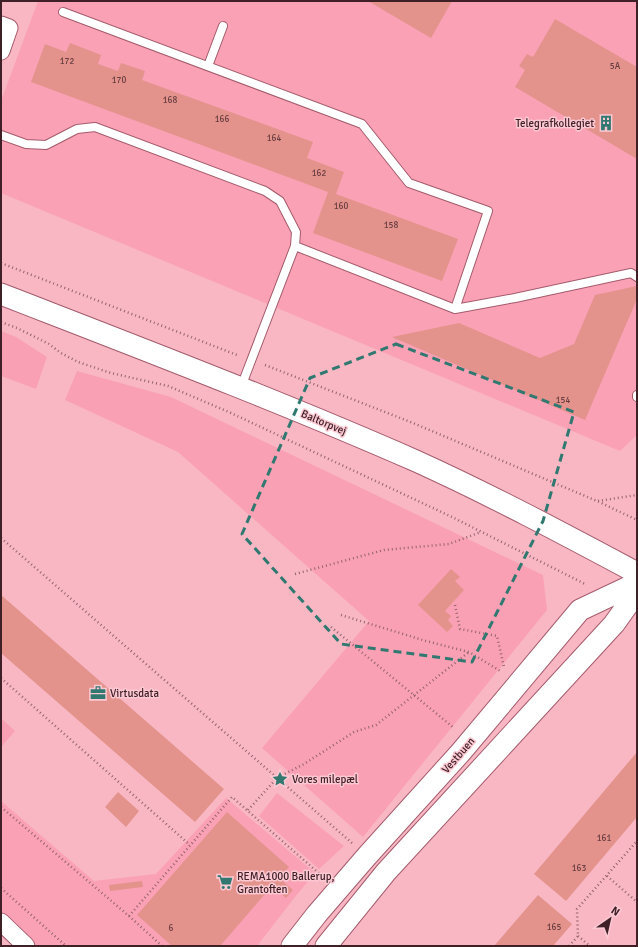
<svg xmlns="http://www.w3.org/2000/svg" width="638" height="947" viewBox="0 0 638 947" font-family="Signika,sans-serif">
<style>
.built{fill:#faa1b5}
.green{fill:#faa0b4}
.building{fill:#e3938c}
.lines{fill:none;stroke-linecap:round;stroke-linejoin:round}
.service-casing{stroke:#a45b6c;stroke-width:10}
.minor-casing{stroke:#a45b6c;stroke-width:19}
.tertiary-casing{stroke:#a45b6c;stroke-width:23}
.path{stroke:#93646e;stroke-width:2.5;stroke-dasharray:1 3;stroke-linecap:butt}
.service{stroke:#fff;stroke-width:8}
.minor{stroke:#fff;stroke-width:17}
.tertiary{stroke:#fff;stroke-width:21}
.marked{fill:none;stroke:#317871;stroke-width:3;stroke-dasharray:8 5;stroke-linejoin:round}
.labels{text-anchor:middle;stroke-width:3;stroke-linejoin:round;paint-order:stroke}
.number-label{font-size:9px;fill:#683d40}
.poi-label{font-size:11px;fill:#3f2027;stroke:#fcc9d3;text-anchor:start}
.street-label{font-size:11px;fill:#3f2027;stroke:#fcc9d3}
</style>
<rect width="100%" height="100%" fill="#f9b7c4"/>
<path class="built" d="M 38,1 L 637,1 L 637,435 L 620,451 L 1,193 L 1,101 Z
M 226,798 L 315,873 L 295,897 L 257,946 L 37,946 L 1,915 L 1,801 L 94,881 L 156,874 Z"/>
<path class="green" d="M 1,331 L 16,337 L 47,357 L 36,389 L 1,376 Z
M 77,371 L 171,397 L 543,575 L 547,610 L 363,837 L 262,748 L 369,621 L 178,452 L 65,400 Z
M 1,718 L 15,731 L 1,747 Z
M 277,793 L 344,846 L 319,869 L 259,816 Z"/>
<path class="building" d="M 368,1 L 452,1 L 431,38 Z
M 555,19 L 637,67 L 637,159 L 515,87 L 525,70 L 519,66 L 527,54 L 533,57 Z
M 70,43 L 101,55 L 98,64 L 118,71 L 121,63 L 145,71 L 142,80 L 313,142 L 307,158 L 344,172 L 336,194 L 458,239 L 442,281 L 313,233 L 328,192 L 31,82 L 45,44 L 66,52 Z
M 637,286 L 637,299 L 585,420 L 392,337 L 459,323 L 540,358 L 574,344 L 595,295 Z
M 451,569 L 460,577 L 455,581 L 464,590 L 445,611 L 451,616 L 448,620 L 453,626 L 447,632 L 418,605 Z
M 1,595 L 224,789 L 195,822 L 1,653 Z
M 637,752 L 637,817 L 566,901 L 534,874 Z
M 118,792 L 139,811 L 126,827 L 105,807 Z
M 227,812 L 289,867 L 279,878 L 293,890 L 286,898 L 272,886 L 220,946 L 172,946 L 137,915 Z
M 142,881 L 143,887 L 110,891 L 109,885 Z
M 538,895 L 572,924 L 553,946 L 494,946 Z"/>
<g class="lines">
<defs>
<path id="service" d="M 63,12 L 362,124 L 409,183 L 488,211 L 455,309
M 208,66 L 223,26
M 1,135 L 26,144 L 46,145 L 77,129 L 95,127 L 265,191 L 280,201 L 296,232 L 295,246 L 241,387
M 295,246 L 455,309 L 515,298 L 631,273 L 637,277
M 637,397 L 637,395"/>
<path id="minor" d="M 1,25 L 9,28 L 1,51
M 1,922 L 26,946"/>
<path id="tertiary" d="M 1,294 C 140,348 279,401 416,461 C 491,495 564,534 637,573
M 292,946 L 317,914 L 367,856 L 461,752 L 580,610 L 637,583
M 326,946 L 386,872 L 614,624 L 637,592"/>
</defs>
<use href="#service" class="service-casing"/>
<use href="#minor" class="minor-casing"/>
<use href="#tertiary" class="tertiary-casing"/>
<path class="path" d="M 1,263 L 237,355
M 1,322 L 17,328 L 49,344 L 61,353 L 78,362 L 111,373 L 168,386 L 231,413 L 452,517 L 585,584
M 265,365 L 413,423 L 597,501 L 637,520
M 598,501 L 637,495
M 1,538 L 352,843
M 295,574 L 384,550 L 449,544 L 481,532
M 455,605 L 460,629 L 497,636 L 504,667
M 341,615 L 426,641 L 469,652 L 502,672
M 331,627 L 454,728
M 1,678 L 190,845
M 1,807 L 129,916 L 162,946
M 248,810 L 277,778 L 304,764 L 354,732 L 376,725 L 469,652
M 607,876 L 637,902
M 1,888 L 66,946
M 129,916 L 232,797 L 322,876
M 578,936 L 590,946
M 569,946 L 578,936 L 577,909 L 637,841"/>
<use href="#service" class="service"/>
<use href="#minor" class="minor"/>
<use href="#tertiary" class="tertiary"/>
</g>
<path class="marked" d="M 396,344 L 574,412 L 543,521 L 472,662 L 341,644 L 242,534 L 310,378 Z"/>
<defs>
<symbol id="building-bare" viewBox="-9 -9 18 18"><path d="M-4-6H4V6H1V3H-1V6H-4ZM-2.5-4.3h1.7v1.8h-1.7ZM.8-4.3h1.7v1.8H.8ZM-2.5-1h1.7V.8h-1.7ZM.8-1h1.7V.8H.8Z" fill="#317871" stroke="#fcc9d3" stroke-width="2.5" paint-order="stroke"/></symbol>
<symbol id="office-bare" viewBox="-9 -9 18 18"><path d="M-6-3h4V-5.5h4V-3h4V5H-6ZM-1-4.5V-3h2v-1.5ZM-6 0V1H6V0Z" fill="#317871" stroke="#fcc9d3" stroke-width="2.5" paint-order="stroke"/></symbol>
<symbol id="sight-bare" viewBox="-9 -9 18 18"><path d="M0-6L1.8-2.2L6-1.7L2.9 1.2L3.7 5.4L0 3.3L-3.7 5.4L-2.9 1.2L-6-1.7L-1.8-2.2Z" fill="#317871" stroke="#fcc9d3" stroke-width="2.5" paint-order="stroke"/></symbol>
<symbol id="supermarket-bare" viewBox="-9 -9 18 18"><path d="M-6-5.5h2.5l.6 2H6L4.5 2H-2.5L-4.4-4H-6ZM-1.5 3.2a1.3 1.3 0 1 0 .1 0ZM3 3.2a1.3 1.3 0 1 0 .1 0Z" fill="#317871" stroke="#fcc9d3" stroke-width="2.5" paint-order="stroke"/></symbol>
</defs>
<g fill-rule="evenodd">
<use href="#building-bare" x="595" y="112" width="22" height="22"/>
<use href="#office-bare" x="87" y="682" width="22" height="22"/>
<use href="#sight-bare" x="269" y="768" width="22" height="22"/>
<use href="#supermarket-bare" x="214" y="871" width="22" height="22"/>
</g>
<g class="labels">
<g class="number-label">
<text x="67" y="64">172</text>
<text x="615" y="69">5A</text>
<text x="119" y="83">170</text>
<text x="170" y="103">168</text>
<text x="222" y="122">166</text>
<text x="274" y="141">164</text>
<text x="319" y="176">162</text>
<text x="341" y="209">160</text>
<text x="391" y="228">158</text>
<text x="563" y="403">154</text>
<text x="604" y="841">161</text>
<text x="579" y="871">163</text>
<text x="554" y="930">165</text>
<text x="171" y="931">6</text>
</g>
<g class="poi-label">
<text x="594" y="127" text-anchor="end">Telegrafkollegiet</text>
<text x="110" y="697">Virtusdata</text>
<text x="292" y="783">Vores milepæl</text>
<text x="237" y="880">REMA1000 Ballerup,<tspan x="237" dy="13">Grantoften</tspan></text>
</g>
<g class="street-label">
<text transform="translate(324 422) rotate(23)" y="4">Baltorpvej</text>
<text transform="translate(458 755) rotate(-49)" y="4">Vestbuen</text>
</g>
</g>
<rect width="638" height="947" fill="none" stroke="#3f2027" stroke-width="4"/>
<g transform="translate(610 919) rotate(34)" stroke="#fcc9d3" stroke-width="3" paint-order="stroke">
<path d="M0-3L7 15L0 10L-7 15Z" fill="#3f2027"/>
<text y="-6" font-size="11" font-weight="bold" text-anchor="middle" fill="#3f2027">N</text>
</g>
</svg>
